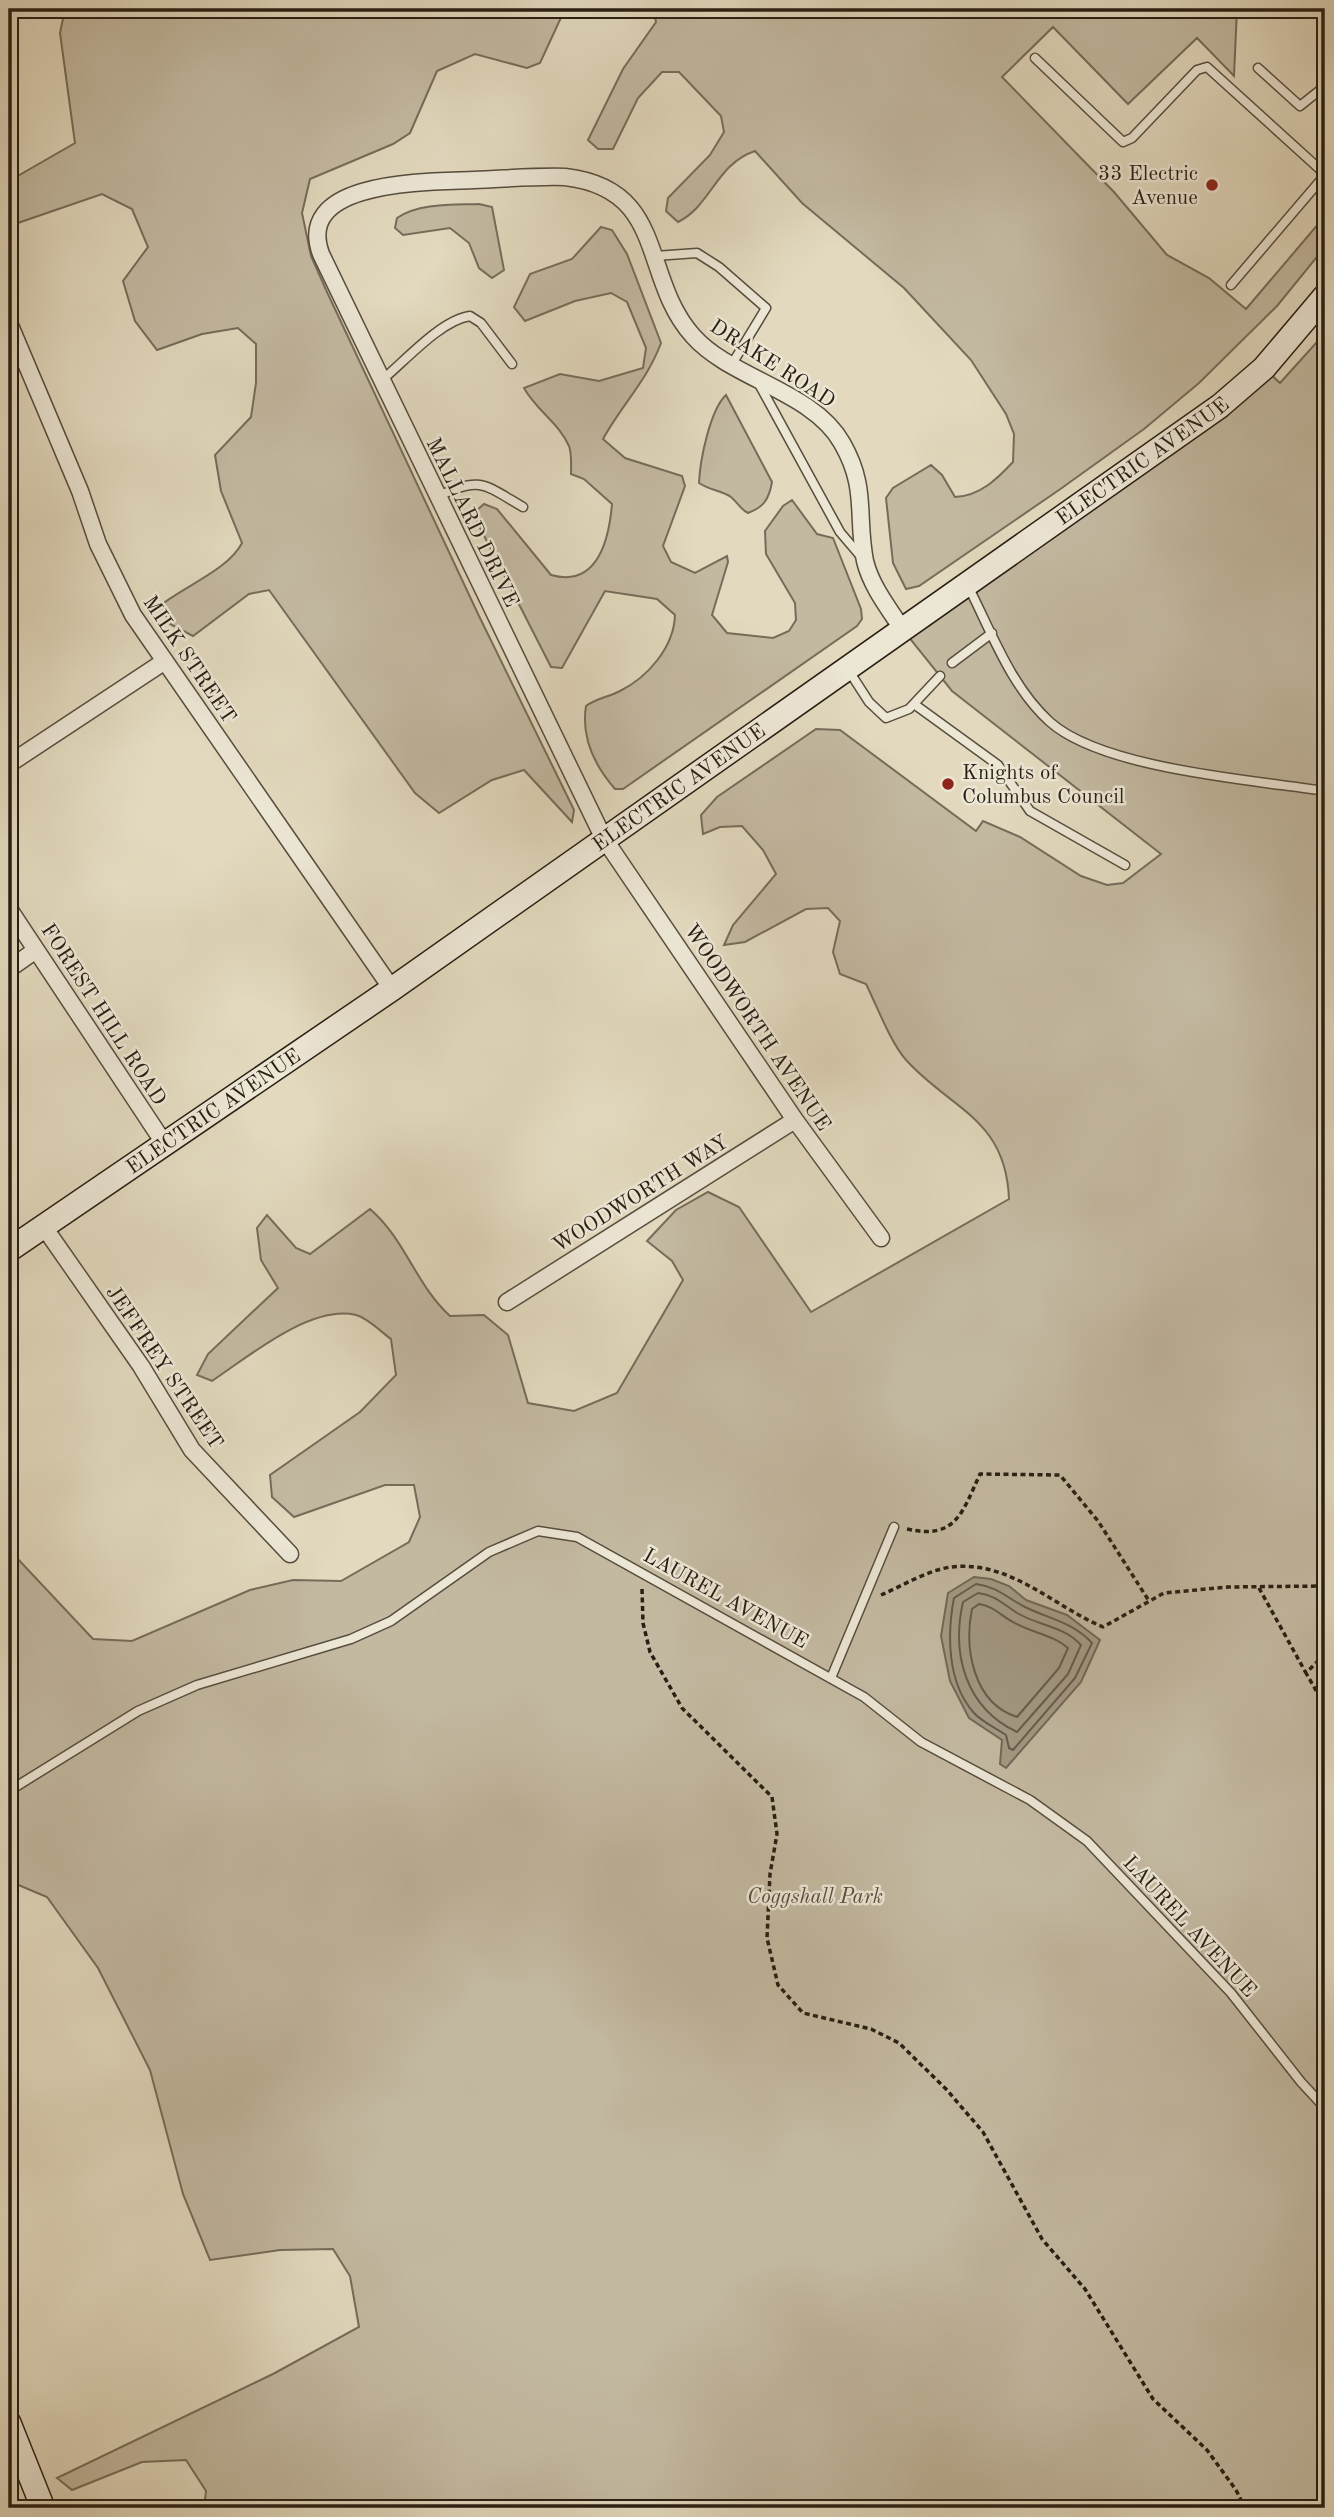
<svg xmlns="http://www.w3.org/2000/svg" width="1334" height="2517" viewBox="0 0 1334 2517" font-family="'Old Standard TT',serif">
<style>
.green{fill:#c3b9a1;stroke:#766c5a;stroke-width:2}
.water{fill:#a39984;stroke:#726857;stroke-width:2}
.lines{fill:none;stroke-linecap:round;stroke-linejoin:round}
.shore{stroke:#665c4c;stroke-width:2}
.lane-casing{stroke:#574d3e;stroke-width:11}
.street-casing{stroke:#574d3e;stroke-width:19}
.secondary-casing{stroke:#291e13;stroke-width:26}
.path{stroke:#291e13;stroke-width:3.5;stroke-dasharray:5 3.5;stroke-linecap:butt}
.lane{stroke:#ece6d5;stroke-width:8}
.street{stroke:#ece6d5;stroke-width:16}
.secondary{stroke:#ece6d5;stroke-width:23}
.poi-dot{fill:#8f2418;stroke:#ece6d5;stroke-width:2.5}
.labels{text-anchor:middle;stroke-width:5;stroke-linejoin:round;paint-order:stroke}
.poi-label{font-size:21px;fill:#291e13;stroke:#ece6d5;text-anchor:end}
.street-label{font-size:21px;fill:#291e13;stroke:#ece6d5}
.park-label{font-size:21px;font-style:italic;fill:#574c3e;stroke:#ece6d5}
</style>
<rect width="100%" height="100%" fill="#e2d9be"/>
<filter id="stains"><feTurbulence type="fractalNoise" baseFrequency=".00286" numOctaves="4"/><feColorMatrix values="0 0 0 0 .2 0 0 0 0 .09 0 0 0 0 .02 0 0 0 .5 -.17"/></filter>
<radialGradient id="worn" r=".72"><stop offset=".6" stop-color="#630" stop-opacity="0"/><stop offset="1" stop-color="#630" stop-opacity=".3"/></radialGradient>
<path class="green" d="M 65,9 L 565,9 L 540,63 L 527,68 L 475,54 L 437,71 L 410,133 L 393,144 L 310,179 L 302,213 L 311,256 L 327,292 L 479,616 L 574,810 L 572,822 L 524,770 L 492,780 L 439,813 L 415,793 L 269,590 L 249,594 L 193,636 L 170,624 L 161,605 C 185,586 229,569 242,543 L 221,491 L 215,455 L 251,417 L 256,383 L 256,344 L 238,328 L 202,334 L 157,350 L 135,321 L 123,281 L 148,247 L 132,209 L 102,194 L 9,226 L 9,181 L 75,143 L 60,33 Z
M 653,9 L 1237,9 L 1234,76 L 1197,38 L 1128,104 L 1053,27 L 1002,77 L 1114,192 L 1167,255 L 1209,278 L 1246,309 L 1325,216 L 1325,247 L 1277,306 L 1199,383 L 1144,429 L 1059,490 L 919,586 L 906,589 L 893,563 L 886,498 L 893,488 L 931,465 L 942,475 L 955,497 C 980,496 997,479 1013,462 L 1014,434 L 1006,414 L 971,360 L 904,288 L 802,203 L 755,151 C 716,164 711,206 678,222 L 666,211 L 668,198 L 710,155 L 724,132 L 721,116 L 679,72 L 662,72 L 638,98 L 613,149 L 598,149 L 588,140 L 623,69 L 656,22 Z
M 479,204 L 492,207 L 504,270 L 492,278 L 479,268 L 469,243 L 450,228 L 403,235 L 395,228 L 397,218 C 419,203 453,205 479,204 Z
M 601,227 L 612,230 L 627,254 L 661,343 C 648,379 621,406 603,439 L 625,458 L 682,476 L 685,486 L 663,546 L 671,562 L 695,573 L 727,556 L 728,562 L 712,615 L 727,633 L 773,638 L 789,631 L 796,620 L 795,603 L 766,554 L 765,531 L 783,506 L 792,500 L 817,534 L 833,538 L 861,609 L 862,619 L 857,626 L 623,789 L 615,789 C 595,766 581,737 586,706 C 597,698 609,697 620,691 C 648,677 674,647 675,615 L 657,599 L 605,591 L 562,668 L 551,667 L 477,522 L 476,511 L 484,504 L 497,509 L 551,575 C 598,588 609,539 612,504 L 584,479 L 571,474 C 571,466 572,454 569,446 C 559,423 536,410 524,388 L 560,374 L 599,381 L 643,368 L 646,348 L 627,302 L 611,293 L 575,301 L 525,321 L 514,307 L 530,274 L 572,259 Z
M 1325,333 L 1325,2508 L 204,2508 L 206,2491 L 186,2460 L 142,2462 L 72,2490 L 57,2478 L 273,2374 L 359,2327 L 350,2276 L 333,2249 L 280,2250 L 210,2260 L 183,2194 L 150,2070 L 98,1968 L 47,1897 L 9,1881 L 9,1554 L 17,1558 L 93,1639 L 132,1641 L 250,1590 L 293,1580 L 341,1581 L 409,1542 L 420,1517 L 414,1485 L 385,1485 L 294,1517 L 272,1497 L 270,1475 L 360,1412 L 396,1375 L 391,1339 C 381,1332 368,1318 356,1315 C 311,1304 248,1357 212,1381 L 197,1375 L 208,1354 L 278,1288 L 261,1260 L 257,1228 L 267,1215 L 296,1248 L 310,1254 L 370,1209 C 405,1239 416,1285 450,1316 L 484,1315 L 508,1335 L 528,1403 L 574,1411 L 617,1393 L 683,1280 L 672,1261 L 647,1241 L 676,1210 L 708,1192 L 739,1207 L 811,1312 L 1009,1199 C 1006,1119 952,1110 907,1061 C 891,1044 877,1006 866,984 L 840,974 L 833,952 L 840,921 L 828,908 L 806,909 L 745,942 L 724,945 L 733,925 L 776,874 L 763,850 L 742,826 L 720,827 L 703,834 L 701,815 L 717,797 L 816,729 L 840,730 L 976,831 L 983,821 L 1020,837 L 1081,876 L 1107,885 L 1123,883 L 1161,854 L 952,691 L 903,630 L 1264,368 L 1280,383 Z
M 726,395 L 772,482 C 769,499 764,507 748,513 C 740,509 738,503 731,497 C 723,491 709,490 699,483 C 700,460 710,410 726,395 Z"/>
<path class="water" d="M 974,1577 L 991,1579 L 1009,1586 L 1026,1600 L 1067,1615 L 1100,1640 L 1081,1682 L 1006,1768 L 1000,1764 L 1002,1740 L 969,1718 L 950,1681 L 941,1636 L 948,1593 Z"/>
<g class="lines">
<path class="shore" d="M 976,1584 C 998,1587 1007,1598 1025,1607 C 1049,1619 1073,1622 1092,1643 L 1075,1678 L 1013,1750 L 1009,1748 L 1006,1735 C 996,1728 982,1722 974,1713 C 947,1683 947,1634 954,1598 Z
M 978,1593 C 995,1595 1003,1604 1017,1613 C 1039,1626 1064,1626 1081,1645 L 1068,1674 L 1017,1732 C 966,1708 951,1655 963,1602 Z
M 979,1604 C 994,1606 1001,1616 1013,1622 C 1031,1633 1052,1634 1068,1648 L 1059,1668 L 1017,1717 C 973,1703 964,1648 972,1609 Z"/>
<defs>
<path id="lane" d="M 1035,58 L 1123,142 L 1132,138 L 1197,70 L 1207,67 L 1325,174
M 1258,68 L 1300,106 L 1325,86
M 655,256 L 697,253 L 719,267 L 766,308 L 732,364
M 1231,285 L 1325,175
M 382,380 C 405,361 441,320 470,316 L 481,323 L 512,364
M 759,384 L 840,532 L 863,559
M 437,497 C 480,475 485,485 523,507
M 968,586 C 991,631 1011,687 1050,722 C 1103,769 1253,780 1325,791
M 952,663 L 992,633
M 849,671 L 869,702 L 886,718 L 909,709 L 940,676
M 914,704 L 998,765 L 1030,811 L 1125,865
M 831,1678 L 894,1527
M 9,1791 L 138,1711 L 197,1685 L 351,1639 L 391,1621 L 489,1552 L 538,1531 L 577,1537 L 864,1697 L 921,1742 L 1030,1800 L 1087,1841 L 1231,1993 L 1301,2082 L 1325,2108"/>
<path id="street" d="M 9,323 L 80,491 L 98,544 L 133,615 L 392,989
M 9,764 L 165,661
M 9,909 L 164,1143
M 9,969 L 36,950
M 44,1227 L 141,1366 L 192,1450 L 290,1554
M 881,1238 L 795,1120 L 603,837 L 321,254 C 293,179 431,182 474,180 C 504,179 535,176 565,177 C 668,189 640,277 693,336 C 731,379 813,391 842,443 C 868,488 856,515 865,561 C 871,586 889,609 903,630
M 507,1302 L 795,1120"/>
<g id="secondary">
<path id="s1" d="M 9,1250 L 392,989 L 1220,406 L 1264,368 L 1325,296"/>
<path d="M 9,2423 L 43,2508"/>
</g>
</defs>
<use href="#lane" class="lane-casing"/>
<use href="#street" class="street-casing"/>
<use href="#secondary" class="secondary-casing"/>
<path class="path" d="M 907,1529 C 956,1540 962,1513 980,1474 L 1060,1475 L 1098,1521 L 1149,1601
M 1259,1588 L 1306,1673
M 642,1589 L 643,1623 L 650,1652 L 682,1708 L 772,1797 L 777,1834 L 770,1874 L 767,1938 L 778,1985 L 803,2013 L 871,2029 L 899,2043 L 946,2089 L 983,2132 L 1042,2239 L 1085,2289 L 1153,2399 L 1207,2450 L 1236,2490 L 1245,2508
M 881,1595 C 902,1586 928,1570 951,1567 C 1010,1560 1053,1606 1103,1627 L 1164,1593 L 1228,1587 L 1325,1586
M 1325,1654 L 1306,1673 L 1325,1706"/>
<use href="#lane" class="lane"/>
<use href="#street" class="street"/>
<use href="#secondary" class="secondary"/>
</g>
<g class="poi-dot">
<circle cx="1212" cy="185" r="7"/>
<circle cx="948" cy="784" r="7"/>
</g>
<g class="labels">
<g class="poi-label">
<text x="1198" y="180">33 Electric<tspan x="1198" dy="24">Avenue</tspan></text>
<text x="962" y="779" text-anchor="start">Knights of<tspan x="962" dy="24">Columbus Council</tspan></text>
</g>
<g class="street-label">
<text transform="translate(773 363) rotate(33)" y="7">DRAKE ROAD</text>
<text dy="7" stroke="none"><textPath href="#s1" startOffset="1381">ELECTRIC AVENUE</textPath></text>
<text transform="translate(473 522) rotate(64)" y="7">MALLARD DRIVE</text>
<text transform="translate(190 659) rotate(56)" y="7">MILK STREET</text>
<text dy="7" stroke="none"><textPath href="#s1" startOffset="814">ELECTRIC AVENUE</textPath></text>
<text transform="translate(104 1014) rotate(57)" y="7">FOREST HILL ROAD</text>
<text transform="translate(758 1027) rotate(56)" y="7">WOODWORTH AVENUE</text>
<text dy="7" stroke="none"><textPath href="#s1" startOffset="247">ELECTRIC AVENUE</textPath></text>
<text transform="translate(640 1193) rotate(-32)" y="7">WOODWORTH WAY</text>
<text transform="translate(165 1367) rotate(56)" y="7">JEFFREY STREET</text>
<text transform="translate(726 1598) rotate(29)" y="7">LAUREL AVENUE</text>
<text transform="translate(1190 1926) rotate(47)" y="7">LAUREL AVENUE</text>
</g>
<g class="park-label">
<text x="815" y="1903">Coggshall Park</text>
</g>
</g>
<rect width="1334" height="2517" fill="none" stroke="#e2d9be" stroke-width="35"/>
<rect x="10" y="10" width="1313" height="2496" fill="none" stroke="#291e13" stroke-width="3.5"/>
<rect x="18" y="18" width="1299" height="2482" fill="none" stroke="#291e13" stroke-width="2"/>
<rect width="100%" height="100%" filter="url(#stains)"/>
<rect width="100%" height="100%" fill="url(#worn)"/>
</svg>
